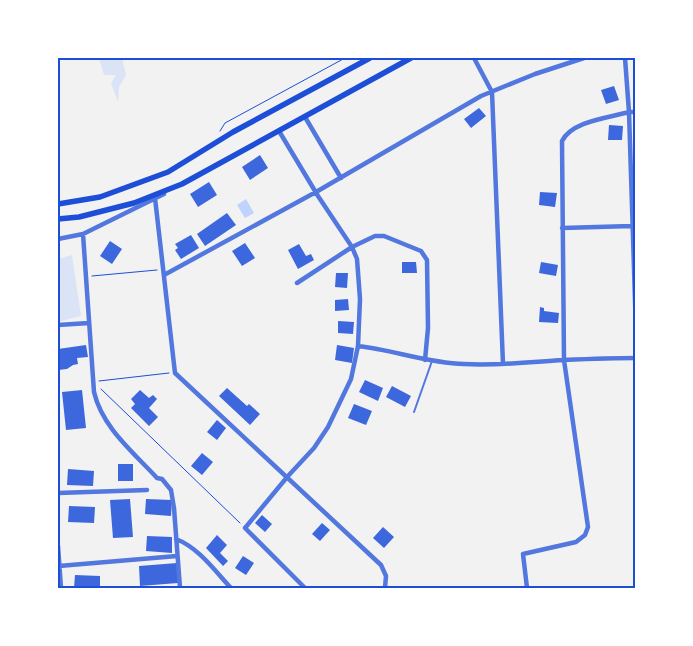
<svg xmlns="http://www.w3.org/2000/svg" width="693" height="646" viewBox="0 0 693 646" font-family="Roboto,sans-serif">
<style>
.green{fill:#dbe4f7}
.water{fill:#bfd3fe}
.building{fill:#3d67dc}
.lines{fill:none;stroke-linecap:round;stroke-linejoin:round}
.path{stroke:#1d4ed8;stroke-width:1}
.service{stroke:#5277de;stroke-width:2}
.minor{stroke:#5277de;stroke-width:4.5}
.secondary{stroke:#1d4ed8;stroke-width:5.5}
.neatline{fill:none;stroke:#1d4ed8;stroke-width:2}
</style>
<rect width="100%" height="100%" fill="#f2f2f2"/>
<path class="green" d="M 96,58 L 122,58 L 126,75 L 119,87 L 118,102 L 111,83 L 116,75 L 104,75 L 99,59 Z
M 72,255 L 81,316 L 58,322 L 58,259 Z"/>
<path class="water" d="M 246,199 L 254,213 L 245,218 L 237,205 Z"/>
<path class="building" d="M 614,86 L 619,100 L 606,104 L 601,90 Z
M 479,108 L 486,116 L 471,128 L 464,119 Z
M 609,125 L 623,126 L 622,140 L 608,140 Z
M 260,155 L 268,168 L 250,180 L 242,167 Z
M 209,182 L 217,195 L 198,207 L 190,194 Z
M 540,192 L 557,193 L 555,207 L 539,205 Z
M 227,213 L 236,225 L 205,246 L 197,234 Z
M 191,235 L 199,248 L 181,259 L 175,250 L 178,248 L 175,244 Z
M 110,241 L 122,249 L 112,264 L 100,256 Z
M 245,243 L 255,258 L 242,266 L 232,251 Z
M 299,244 L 306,256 L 311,254 L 314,260 L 298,269 L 288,250 Z
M 402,262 L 416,262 L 417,273 L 402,273 Z
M 541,262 L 558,265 L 556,276 L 539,273 Z
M 336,273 L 348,273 L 347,288 L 335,287 Z
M 348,299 L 349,310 L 335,311 L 335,300 Z
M 540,307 L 544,308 L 544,311 L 559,313 L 558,323 L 539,322 Z
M 338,321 L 354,322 L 353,334 L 338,333 Z
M 86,345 L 88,357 L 77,358 L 78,364 L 73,365 L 67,369 L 58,370 L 58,349 Z
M 337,345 L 354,348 L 352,363 L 335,360 Z
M 365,380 L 383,388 L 378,401 L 359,392 Z
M 392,386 L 411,396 L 405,407 L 386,397 Z
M 227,388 L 247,406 L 249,404 L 260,414 L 250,425 L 219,396 Z
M 82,390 L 86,428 L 66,430 L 62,392 Z
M 140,390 L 149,398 L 153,395 L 157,399 L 149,408 L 158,417 L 149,426 L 131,408 L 135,404 L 131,399 Z
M 354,404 L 372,411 L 366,425 L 348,418 Z
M 217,420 L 226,428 L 217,440 L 207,432 Z
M 202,453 L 213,462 L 202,475 L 191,466 Z
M 118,464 L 133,464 L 133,481 L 118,481 Z
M 68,469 L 94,471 L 93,486 L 67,485 Z
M 130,499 L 133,537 L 113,538 L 110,500 Z
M 146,499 L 172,500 L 171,516 L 145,514 Z
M 69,506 L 95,507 L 94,523 L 68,522 Z
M 262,515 L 272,524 L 265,532 L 255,523 Z
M 322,523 L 330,530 L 320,541 L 312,534 Z
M 383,527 L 394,537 L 384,548 L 373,538 Z
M 217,535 L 227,545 L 220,553 L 228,561 L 223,566 L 206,548 Z
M 147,536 L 172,537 L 172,553 L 146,551 Z
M 243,556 L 254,563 L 246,575 L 235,568 Z
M 177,563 L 178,583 L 140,586 L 139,566 Z
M 75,575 L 100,576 L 100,588 L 74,588 Z"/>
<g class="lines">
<path class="path" d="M 220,131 L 225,123 L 345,58
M 92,276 L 157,270
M 99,381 L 169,373
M 101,389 L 240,523"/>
<path class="service" d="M 414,412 L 432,361"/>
<path class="minor" d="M 474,58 L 492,92 L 503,364
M 625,58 L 629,112 L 636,331
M 305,117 L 341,178
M 279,131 L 318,196 L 352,247 L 357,259 L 360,299 L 358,346 L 351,379 L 328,427 L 314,448 L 288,476 L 245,528 L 305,588
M 155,198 L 175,373 L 381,565 L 386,576 L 385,588
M 562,228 L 632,226
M 83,234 L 94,392 C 102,427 133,452 157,478 L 162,479 L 171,490 L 174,508 L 180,588
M 58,239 L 83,234 L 164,194
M 164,275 L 316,192 L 481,96 L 535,74 L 584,58
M 297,283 L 352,247 L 375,236 L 384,236 L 421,251 L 427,260 L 428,328 L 425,360
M 58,325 L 89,323
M 358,346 C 394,350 427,363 464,364 C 497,366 530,362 563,360 C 587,359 611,358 636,358
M 58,493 L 147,490
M 176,539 C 199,548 215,571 231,588
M 58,546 L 61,588
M 59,566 L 177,556
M 527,588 L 523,554 L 576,542 L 585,535 L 588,527 L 564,360 L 562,141 C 572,121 608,118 629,112 L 636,112"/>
<path class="secondary" d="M 58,204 L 100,197 L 168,172 L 233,132 L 370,58
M 58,219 L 79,217 L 134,203 L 182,184 L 411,58"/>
</g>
<rect width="693" height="646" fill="none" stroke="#ffffff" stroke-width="118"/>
<rect x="59" y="59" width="575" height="528" class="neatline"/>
</svg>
